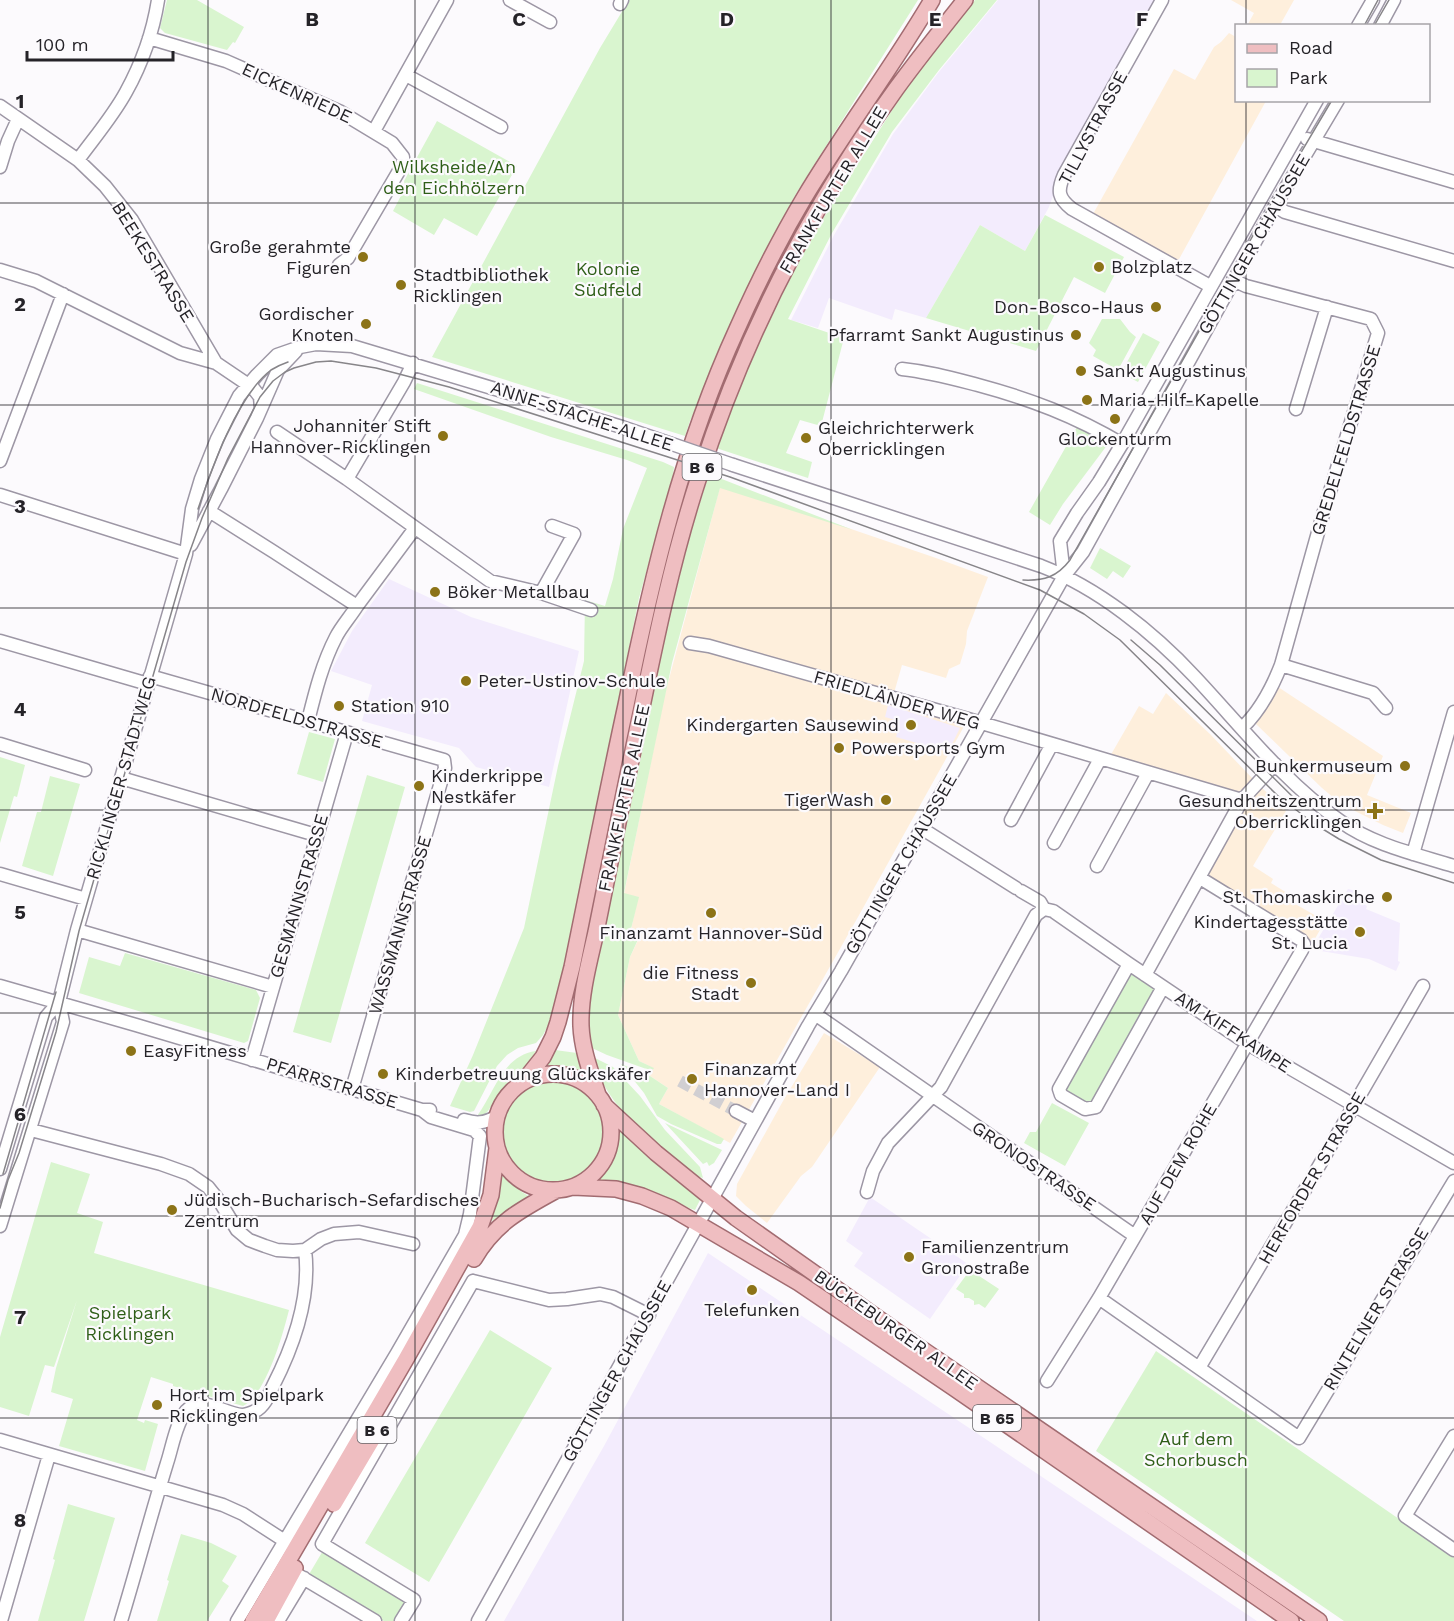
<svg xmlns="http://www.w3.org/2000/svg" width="1454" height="1621" viewBox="0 0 1454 1621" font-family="'Work Sans',sans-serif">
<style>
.commercial{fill:#feefdc}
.built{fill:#f3ecfd}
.green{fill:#d9f5cf}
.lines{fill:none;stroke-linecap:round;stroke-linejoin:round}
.minor-tunnel{stroke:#d1cfd2;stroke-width:12;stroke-dasharray:12 6;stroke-linecap:butt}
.minor-casing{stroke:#9d97a5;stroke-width:15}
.major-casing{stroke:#a26c71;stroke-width:18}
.minor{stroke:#fff;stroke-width:12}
.major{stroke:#efbec1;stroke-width:15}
.tram{stroke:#878589;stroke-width:1.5}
.minor-bridge-casing{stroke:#9d97a5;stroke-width:15;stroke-linecap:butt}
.minor-bridge{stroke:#fff;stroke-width:12}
.grid{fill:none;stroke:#252328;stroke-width:1.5;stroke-opacity:0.55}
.poi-dot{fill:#8c7317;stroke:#fcfafd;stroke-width:2}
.labels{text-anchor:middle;stroke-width:4.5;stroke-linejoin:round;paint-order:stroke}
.shield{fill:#fcfafd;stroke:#666468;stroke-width:1.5}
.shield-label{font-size:16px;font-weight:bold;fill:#252328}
.street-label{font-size:18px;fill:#252328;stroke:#fcfafd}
.park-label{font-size:18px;fill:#2f5f18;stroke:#fcfafd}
.poi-label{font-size:18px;fill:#252328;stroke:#fcfafd;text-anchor:start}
.grid-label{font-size:20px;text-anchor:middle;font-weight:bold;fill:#252328;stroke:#fcfafd;stroke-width:4.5;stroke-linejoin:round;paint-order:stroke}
</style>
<rect width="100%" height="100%" fill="#fcfafd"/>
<path class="commercial" d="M 1231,0 L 1294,0 L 1280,25 L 1247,26 L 1254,13 Z
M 1229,33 L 1236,37 L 1236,100 L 1266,101 L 1178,261 L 1093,214 L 1174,69 L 1195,80 L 1214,47 L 1221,42 Z
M 720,487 L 813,516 L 936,558 L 988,577 L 967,631 L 966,644 L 960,664 L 949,669 L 946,678 L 902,665 L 892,700 L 967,721 L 858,917 L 730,1143 L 659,1104 L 668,1088 L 650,1076 L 653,1068 L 639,1061 L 618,1015 L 630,957 L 641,934 L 631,930 L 638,897 L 624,894 L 664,698 Z
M 1275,685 L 1383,756 L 1367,795 L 1411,813 L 1403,833 L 1383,825 L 1341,804 L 1322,788 L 1257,725 L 1254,722 Z
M 1166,693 L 1210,734 L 1253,779 L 1243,790 L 1234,792 L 1109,758 L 1139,706 L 1153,714 Z
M 1259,785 L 1286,811 L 1253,866 L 1273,879 L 1271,883 L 1292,896 L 1290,901 L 1325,921 L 1312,944 L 1204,878 L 1247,802 Z
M 824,1033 L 880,1067 L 812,1167 L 801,1176 L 767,1223 L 746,1206 L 736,1196 L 737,1184 L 783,1101 Z"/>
<path class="built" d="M 998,0 L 1156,0 L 1055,179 L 1054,193 L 1049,207 L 1025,251 L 980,225 L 926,318 L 895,309 L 892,320 L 829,298 L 818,328 L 791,320 L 834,235 L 893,134 L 938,73 Z
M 389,579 L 471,617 L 579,651 L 549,787 L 476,767 L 459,748 L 362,721 L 372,685 L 331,671 L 352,631 Z
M 888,705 L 960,728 L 948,752 L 896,737 L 899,727 L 894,725 L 895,720 L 885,717 Z
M 1348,889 L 1360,892 L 1357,900 L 1367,906 L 1366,909 L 1400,923 L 1398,961 L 1400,962 L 1396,971 L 1369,959 L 1321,951 L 1316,947 L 1316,942 Z
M 870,1197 L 968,1264 L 930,1319 L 854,1266 L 863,1253 L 846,1241 Z
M 708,1253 L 1257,1621 L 504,1621 L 604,1446 Z"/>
<path class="green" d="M 167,0 L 197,0 L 244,27 L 235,43 L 233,42 L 227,50 L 165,33 L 160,28 Z
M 629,0 L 918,0 L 797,192 L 774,234 L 690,421 L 685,436 L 432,357 L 600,48 Z
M 975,0 L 997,0 L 939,70 L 892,132 L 832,233 L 788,319 L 844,338 L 821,426 L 800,420 L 786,453 L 812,462 L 808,478 L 716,448 L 720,441 L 757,343 L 796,261 L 905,90 Z
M 437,121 L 517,166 L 477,236 L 444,218 L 434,235 L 393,211 L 405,188 L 404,181 Z
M 1045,215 L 1124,257 L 1105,293 L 1074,277 L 1036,351 L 926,318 L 980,225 L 1025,251 Z
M 1102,319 L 1120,319 L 1130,332 L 1136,337 L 1118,370 L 1093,356 L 1096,350 L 1089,343 Z
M 1143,333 L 1160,342 L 1138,382 L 1121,373 Z
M 417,383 L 663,462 L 674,467 L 673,476 L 639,598 L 590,843 L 564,968 L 551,1020 L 543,1035 L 536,1043 L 518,1048 L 507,1055 L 497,1066 L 474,1111 L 470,1112 L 450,1106 L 473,1055 L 524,928 L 558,766 L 584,661 L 585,600 L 605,606 L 613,579 L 623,529 L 647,468 L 627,460 L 551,437 L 414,389 Z
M 1077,427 L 1108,444 L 1063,504 L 1050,525 L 1029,512 Z
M 709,474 L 853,530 L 720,488 L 672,663 L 624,893 L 639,897 L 631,929 L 641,933 L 630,957 L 618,1015 L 639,1061 L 654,1068 L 652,1071 L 607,1055 L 592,1048 L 588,1028 L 588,1000 L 661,652 L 690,534 Z
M 1100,548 L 1131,566 L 1123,578 L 1113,571 L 1107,579 L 1090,568 Z
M 309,732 L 335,739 L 323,782 L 297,774 Z
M 0,757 L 25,765 L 17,797 L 14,796 L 0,843 Z
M 367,775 L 405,787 L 331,1043 L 293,1032 Z
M 50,776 L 80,784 L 53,876 L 22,866 L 37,812 L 41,812 Z
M 125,953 L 256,990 L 260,998 L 248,1041 L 244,1043 L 79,993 L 89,957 L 120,966 Z
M 1129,964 L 1163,987 L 1096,1107 L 1061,1095 Z
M 555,1050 L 577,1053 L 585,1072 L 582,1074 L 563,1067 L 545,1067 L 544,1066 Z
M 536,1051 C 528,1066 516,1075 505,1087 C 496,1097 491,1110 481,1118 L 477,1116 C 495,1092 502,1056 536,1051 Z
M 591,1056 L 613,1067 L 626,1081 L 640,1096 L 665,1130 L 700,1167 L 703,1178 L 694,1175 C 650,1139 610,1112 591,1056 Z
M 621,1064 L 650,1076 L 668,1088 L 659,1104 L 724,1139 L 721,1144 L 717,1144 L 671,1124 L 657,1116 L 644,1093 Z
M503 1132a51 51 0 1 1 102 0a51 51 0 1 1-102 0Z
M 1052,1103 L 1089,1123 L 1065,1166 L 1024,1143 L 1030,1132 L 1036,1132 Z
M 665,1123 L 722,1150 L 714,1163 L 709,1166 L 707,1162 L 703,1164 Z
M 618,1129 L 637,1147 L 694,1192 L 700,1200 L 695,1210 L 689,1208 C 661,1194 632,1181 600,1183 L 598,1179 C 613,1165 617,1148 618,1129 Z
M 51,1162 L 90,1174 L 77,1213 L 103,1222 L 94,1253 L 289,1310 C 283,1334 266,1395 243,1406 L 173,1386 L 173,1384 L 151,1377 L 137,1420 L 144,1423 L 145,1420 L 158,1424 L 145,1471 L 59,1446 L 73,1399 L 51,1392 L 56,1368 L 77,1300 L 54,1367 L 45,1365 L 29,1416 L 0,1407 L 0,1337 Z
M 501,1172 L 522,1192 L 530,1197 L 492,1221 Z
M 970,1270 L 999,1289 L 985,1308 L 979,1304 L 974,1305 L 974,1301 L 969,1298 L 964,1298 L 964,1294 L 956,1289 Z
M 490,1330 L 552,1368 L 429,1582 L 365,1543 Z
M 1156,1351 L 1454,1557 L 1454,1621 L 1344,1621 L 1096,1451 Z
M 68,1504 L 115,1518 L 84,1621 L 38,1621 L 55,1560 L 53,1559 Z
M 181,1534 L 211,1543 L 237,1556 L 222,1581 L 229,1586 L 207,1621 L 157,1621 L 169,1581 L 167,1580 Z
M 324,1549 L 409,1601 L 397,1621 L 384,1621 L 308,1576 Z"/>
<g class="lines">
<path class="minor-tunnel" d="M 680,1081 L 736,1111"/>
<defs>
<path id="minor" d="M 510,0 L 550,22
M 1162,0 L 1064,175 C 1057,191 1058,198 1072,209 L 1210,286
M 620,4 L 622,0
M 1358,26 L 1373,0
M 1380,26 L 1394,0
M 149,38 L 226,61 L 339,111 L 392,143 L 403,157 L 403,164 L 348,258 L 339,265
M 406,75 L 501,127
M 0,106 L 78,160 L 105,186 L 132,220 L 216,363 L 253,388 L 260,397 L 261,408
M 374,131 L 447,0
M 1307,139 L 1454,182
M 78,160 C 94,138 113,116 126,92 C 142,63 153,32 158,0
M 0,167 L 8,141 L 18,119
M 1275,206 L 1285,212 L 1454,261
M 0,270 L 36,281 L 180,353 L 216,363
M 1233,280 L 1246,286 L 1371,319 L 1378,333 L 1322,518 L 1281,665 C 1272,688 1260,711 1242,728
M 413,363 L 404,382 L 347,479 L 490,581 L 541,593 L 591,610
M 902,369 C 930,372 951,378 978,385 C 1030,399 1075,416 1122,444
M 1296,409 L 1327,307
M 277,432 L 347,479
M 0,461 L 63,294
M 733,465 L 1041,566 C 1098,588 1153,632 1195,677 C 1241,726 1284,782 1340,821 C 1373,845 1415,854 1454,866
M 0,495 L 186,554
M 209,511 L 274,552 L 357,606 C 350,617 341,627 336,637 C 322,664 315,693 308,721
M 191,545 L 221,489 L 257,418 L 278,370 L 296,351
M 1064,576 L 1060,541 L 1077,513 L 1099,482 L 1122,444 L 1317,100
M 541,593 L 574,534 L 552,526
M 357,606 L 415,528
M 0,641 L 148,684
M 690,643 L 709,646 L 968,719 L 1242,800
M 1281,665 L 1373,693 L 1386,708
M 150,676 L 444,760 L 445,768 L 352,1089
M 0,744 L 85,770
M 121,778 L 316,835
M 1011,820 L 1052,744
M 921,828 L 1016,888
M 1054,843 L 1100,759
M 1413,854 L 1454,712
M 1097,866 L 1148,773
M 0,874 L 86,899
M 1021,891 L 1040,902 L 1044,909 L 1053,911 L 1129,964 L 1248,1044 L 1454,1163
M 77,930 L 273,987
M 1129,964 L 1059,1089 L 1061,1095 L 1085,1109 L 1096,1107 L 1163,987
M 1145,975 L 1242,800 L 1275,764
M 0,986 L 136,1025 L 422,1110 L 430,1110
M 815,1014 L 1135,1236
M 252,1060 L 347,733
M 736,1111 L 755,1121
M 464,1120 C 477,1124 484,1123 496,1117
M 31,1130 L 161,1164 L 189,1174 L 208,1187 L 220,1202 L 237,1230 L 249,1240 L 265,1246 L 277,1250 L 293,1251 L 305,1250 L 321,1239 L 334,1234 L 359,1232 L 413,1244
M 0,1169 L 46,1017 L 59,1002
M 867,1192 L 873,1171 L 888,1143 L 941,1087 L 1036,915 L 1044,909
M 0,1226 L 63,1022 L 59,1002 L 77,930 L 186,554 L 192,509 L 201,479 L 217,439 L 239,396 L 257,375 L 277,355 L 300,347 L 316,344 L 352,346 L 622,427 L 669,443
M 473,1281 L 549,1300 L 567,1299 L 600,1294 L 613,1297 L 649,1315
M 1099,1298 L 1299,1438 L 1454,1181
M 1199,1368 L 1312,1178 L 1423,986
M 1047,1381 L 1099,1298 L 1302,950 L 1304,944 L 1301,940 L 1200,878
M 1454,1436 L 1405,1516 L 1454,1550
M 0,1440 L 223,1505 L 243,1514 L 291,1545
M 293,1572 L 375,1621
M 1,1621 L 49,1455
M 121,1621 C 137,1568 151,1515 167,1463 C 172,1448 176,1423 186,1411 C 201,1394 224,1414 242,1415 C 245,1415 252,1413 255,1411 C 264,1407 269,1395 273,1386 C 294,1345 311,1297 305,1250
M 237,1621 L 397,1353 L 465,1235 L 470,1214 L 480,1136 L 474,1130 L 431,1117 L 422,1110
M 278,1621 L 304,1578
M 401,1621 L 414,1600 L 322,1544 L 473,1281
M 478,1621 L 808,1026 L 841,971 L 1064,576 L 1083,552 L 1275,206 L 1338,100"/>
<path id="major" d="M495 1132a58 58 0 1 1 116 0a58 58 0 1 1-116 0Z
M 523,1082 L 543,1057 L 553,1037 L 558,1022 L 572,967 C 590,879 607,792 626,705 C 652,576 682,449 737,329 C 757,284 779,240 804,198 C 844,131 892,68 932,0
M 598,1095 C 591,1073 582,1050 581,1026 C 580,995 589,963 596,932 C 605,888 614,843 623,798 C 646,692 664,584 698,480 C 743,340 809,209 896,89 C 918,59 941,30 965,0
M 604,1105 L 656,1153 L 736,1218 L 916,1345 L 1319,1621
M 573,1187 L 616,1189 L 642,1196 L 671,1208 L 799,1283 L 954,1388 L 1291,1621
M 474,1259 C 494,1224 520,1210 555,1191
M 334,1504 L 372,1440
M 253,1621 L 406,1359 L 480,1227 L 491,1195 L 497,1148
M 266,1621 L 295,1568"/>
</defs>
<use href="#minor" class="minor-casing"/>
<use href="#major" class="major-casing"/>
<use href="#minor" class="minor"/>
<use href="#major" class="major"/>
<path class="tram" d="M 1364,26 L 1378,0
M 1374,26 L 1389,0
M 198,509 C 212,468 237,396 271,370 C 276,367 282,364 288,362
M 1023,580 C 1044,581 1057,577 1070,560 L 1273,200 L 1332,100
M 1131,640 L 1160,665 L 1297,801
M 3,1174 L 56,992
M 0,1208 L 8,1180 L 19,1153 L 56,1032 L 79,931 L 186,562 L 202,518 L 228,458 L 260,397 L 273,381 L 285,372 L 294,368 L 316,362 L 331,361 L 376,368 L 449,387 L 665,456 L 730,477 L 1040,590 L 1084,614 L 1120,640 L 1277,795 L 1313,823 L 1339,839 L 1381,860 L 1454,883"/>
<defs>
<path id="minor-bridge" d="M 669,443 L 733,465"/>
</defs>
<use href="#minor-bridge" class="minor-bridge-casing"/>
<use href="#minor-bridge" class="minor-bridge"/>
</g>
<path class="grid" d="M 208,0 L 208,1621M 415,0 L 415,1621M 623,0 L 623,1621M 831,0 L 831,1621M 1039,0 L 1039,1621M 1246,0 L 1246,26M 1246,100 L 1246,1621M 0,203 L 1454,203M 0,405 L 1454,405M 0,608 L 1454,608M 0,810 L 1454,810M 0,1013 L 1454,1013M 0,1216 L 1454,1216M 0,1418 L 1454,1418"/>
<g class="poi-dot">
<circle cx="363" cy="257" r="6"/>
<circle cx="1099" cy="267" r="6"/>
<circle cx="401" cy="285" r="6"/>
<circle cx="1156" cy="307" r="6"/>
<circle cx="366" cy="324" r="6"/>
<circle cx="1076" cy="335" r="6"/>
<circle cx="1081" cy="371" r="6"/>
<circle cx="1087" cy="400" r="6"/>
<circle cx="1115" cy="419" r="6"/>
<circle cx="443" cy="436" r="6"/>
<circle cx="806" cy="438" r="6"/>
<circle cx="435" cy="592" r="6"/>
<circle cx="466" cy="681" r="6"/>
<circle cx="339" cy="706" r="6"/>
<circle cx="911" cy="725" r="6"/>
<circle cx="839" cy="748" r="6"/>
<circle cx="1405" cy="766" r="6"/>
<circle cx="419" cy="786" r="6"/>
<circle cx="886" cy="800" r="6"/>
<path d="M1372 802h6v6h6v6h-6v6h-6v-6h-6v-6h6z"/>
<circle cx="1387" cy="897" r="6"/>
<circle cx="711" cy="913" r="6"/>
<circle cx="1360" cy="932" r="6"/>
<circle cx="751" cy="983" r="6"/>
<circle cx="131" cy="1051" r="6"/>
<circle cx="383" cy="1074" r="6"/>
<circle cx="692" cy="1079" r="6"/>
<circle cx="172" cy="1210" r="6"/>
<circle cx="909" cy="1257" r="6"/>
<circle cx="752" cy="1290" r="6"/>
<circle cx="157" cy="1405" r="6"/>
</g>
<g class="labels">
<g class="shield">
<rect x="682.5" y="454" width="39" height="26" rx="4.5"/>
<rect x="973" y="1405" width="48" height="26" rx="4.5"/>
<rect x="357.5" y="1417" width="39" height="26" rx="4.5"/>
</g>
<g class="shield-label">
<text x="702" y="473">B 6</text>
<text x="997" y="1424">B 65</text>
<text x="377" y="1436">B 6</text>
</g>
<g class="street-label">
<text transform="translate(297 93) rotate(25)" y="6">EICKENRIEDE</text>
<text transform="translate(1093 128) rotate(-62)" y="6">TILLYSTRASSE</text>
<text transform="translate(833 190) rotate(-59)" y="6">FRANKFURTER ALLEE</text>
<text transform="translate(1254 244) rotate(-60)" y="6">GÖTTINGER CHAUSSEE</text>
<text transform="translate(153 262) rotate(58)" y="6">BEEKESTRASSE</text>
<text transform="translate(582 416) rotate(18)" y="6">ANNE-STACHE-ALLEE</text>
<text transform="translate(1346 440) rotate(-73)" y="6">GREDELFELDSTRASSE</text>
<text transform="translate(897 700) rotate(16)" y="6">FRIEDLÄNDER WEG</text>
<text transform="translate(297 718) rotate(16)" y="6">NORDFELDSTRASSE</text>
<text transform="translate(121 778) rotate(-74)" y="6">RICKLINGER STADTWEG</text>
<text transform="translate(624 798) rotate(-78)" y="6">FRANKFURTER ALLEE</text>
<text transform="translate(901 864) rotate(-60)" y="6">GÖTTINGER CHAUSSEE</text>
<text transform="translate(299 896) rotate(-74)" y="6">GESMANNSTRASSE</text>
<text transform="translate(400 925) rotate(-74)" y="6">WASSMANNSTRASSE</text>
<text transform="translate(1233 1032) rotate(33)" y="6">AM KIFFKAMPE</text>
<text transform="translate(332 1083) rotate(17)" y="6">PFARRSTRASSE</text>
<text transform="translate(1178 1164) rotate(-60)" y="6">AUF DEM ROHE</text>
<text transform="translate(1034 1166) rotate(34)" y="6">GRONOSTRASSE</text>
<text transform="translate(1312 1178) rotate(-60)" y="6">HERFORDER STRASSE</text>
<text transform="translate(1376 1309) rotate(-59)" y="6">RINTELNER STRASSE</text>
<text transform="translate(896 1330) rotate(35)" y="6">BÜCKEBURGER ALLEE</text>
<text transform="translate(617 1371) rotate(-61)" y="6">GÖTTINGER CHAUSSEE</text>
</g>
<g class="park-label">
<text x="454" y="173">Wilksheide/An<tspan x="454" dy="21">den Eichhölzern</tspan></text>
<text x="608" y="275">Kolonie<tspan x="608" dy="21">Südfeld</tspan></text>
<text x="130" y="1319">Spielpark<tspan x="130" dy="21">Ricklingen</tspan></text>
<text x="1196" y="1445">Auf dem<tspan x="1196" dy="21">Schorbusch</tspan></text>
</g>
<g class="poi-label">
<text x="351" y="253" text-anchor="end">Große gerahmte<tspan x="351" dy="21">Figuren</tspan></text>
<text x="1111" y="273">Bolzplatz</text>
<text x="413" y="281">Stadtbibliothek<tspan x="413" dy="21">Ricklingen</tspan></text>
<text x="1144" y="313" text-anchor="end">Don-Bosco-Haus</text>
<text x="354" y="320" text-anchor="end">Gordischer<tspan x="354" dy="21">Knoten</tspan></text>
<text x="1064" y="341" text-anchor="end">Pfarramt Sankt Augustinus</text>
<text x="1093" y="377">Sankt Augustinus</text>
<text x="1099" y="406">Maria-Hilf-Kapelle</text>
<text x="431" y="432" text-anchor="end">Johanniter Stift<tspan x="431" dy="21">Hannover-Ricklingen</tspan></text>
<text x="818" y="434">Gleichrichterwerk<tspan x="818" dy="21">Oberricklingen</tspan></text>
<text x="1115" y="445" text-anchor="middle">Glockenturm</text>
<text x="447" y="598">Böker Metallbau</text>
<text x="478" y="687">Peter-Ustinov-Schule</text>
<text x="351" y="712">Station 910</text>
<text x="899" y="731" text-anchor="end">Kindergarten Sausewind</text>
<text x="851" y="754">Powersports Gym</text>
<text x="1393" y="772" text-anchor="end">Bunkermuseum</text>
<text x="431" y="782">Kinderkrippe<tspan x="431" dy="21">Nestkäfer</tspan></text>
<text x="874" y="806" text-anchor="end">TigerWash</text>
<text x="1362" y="807" text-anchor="end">Gesundheitszentrum<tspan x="1362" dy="21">Oberricklingen</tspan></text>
<text x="1375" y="903" text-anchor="end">St. Thomaskirche</text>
<text x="1348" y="928" text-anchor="end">Kindertagesstätte<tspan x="1348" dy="21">St. Lucia</tspan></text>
<text x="711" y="939" text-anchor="middle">Finanzamt Hannover-Süd</text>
<text x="739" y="979" text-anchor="end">die Fitness<tspan x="739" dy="21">Stadt</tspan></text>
<text x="143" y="1057">EasyFitness</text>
<text x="704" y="1075">Finanzamt<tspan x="704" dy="21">Hannover-Land I</tspan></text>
<text x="395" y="1080">Kinderbetreuung Glückskäfer</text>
<text x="184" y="1206">Jüdisch-Bucharisch-Sefardisches<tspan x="184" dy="21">Zentrum</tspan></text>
<text x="921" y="1253">Familienzentrum<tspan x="921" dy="21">Gronostraße</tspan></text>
<text x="752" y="1316" text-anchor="middle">Telefunken</text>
<text x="169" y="1401">Hort im Spielpark<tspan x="169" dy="21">Ricklingen</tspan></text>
</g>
</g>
<g class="grid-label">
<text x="312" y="26">B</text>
<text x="519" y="26">C</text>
<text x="727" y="26">D</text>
<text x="935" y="26">E</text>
<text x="1142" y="26">F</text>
<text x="20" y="108">1</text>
<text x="20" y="311">2</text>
<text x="20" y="513">3</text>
<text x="20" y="716">4</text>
<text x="20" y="919">5</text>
<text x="20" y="1121">6</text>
<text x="20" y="1324">7</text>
<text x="20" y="1527">8</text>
</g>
<rect x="1235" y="24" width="195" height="78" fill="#fcfafd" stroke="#a6a4a8" stroke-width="1.5"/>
<rect x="1247" y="44" width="30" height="9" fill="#efbec1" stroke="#a6a4a8" stroke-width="1.5"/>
<text x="1289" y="54" font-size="18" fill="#252328">Road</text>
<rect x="1247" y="69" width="30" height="18" fill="#d9f5cf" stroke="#a6a4a8" stroke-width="1.5"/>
<text x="1289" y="84" font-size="18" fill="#252328">Park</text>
<path d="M27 51v9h146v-9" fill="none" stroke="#252328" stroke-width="3"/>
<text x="36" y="51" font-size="18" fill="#252328" stroke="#fcfafd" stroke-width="4.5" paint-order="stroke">100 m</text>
</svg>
